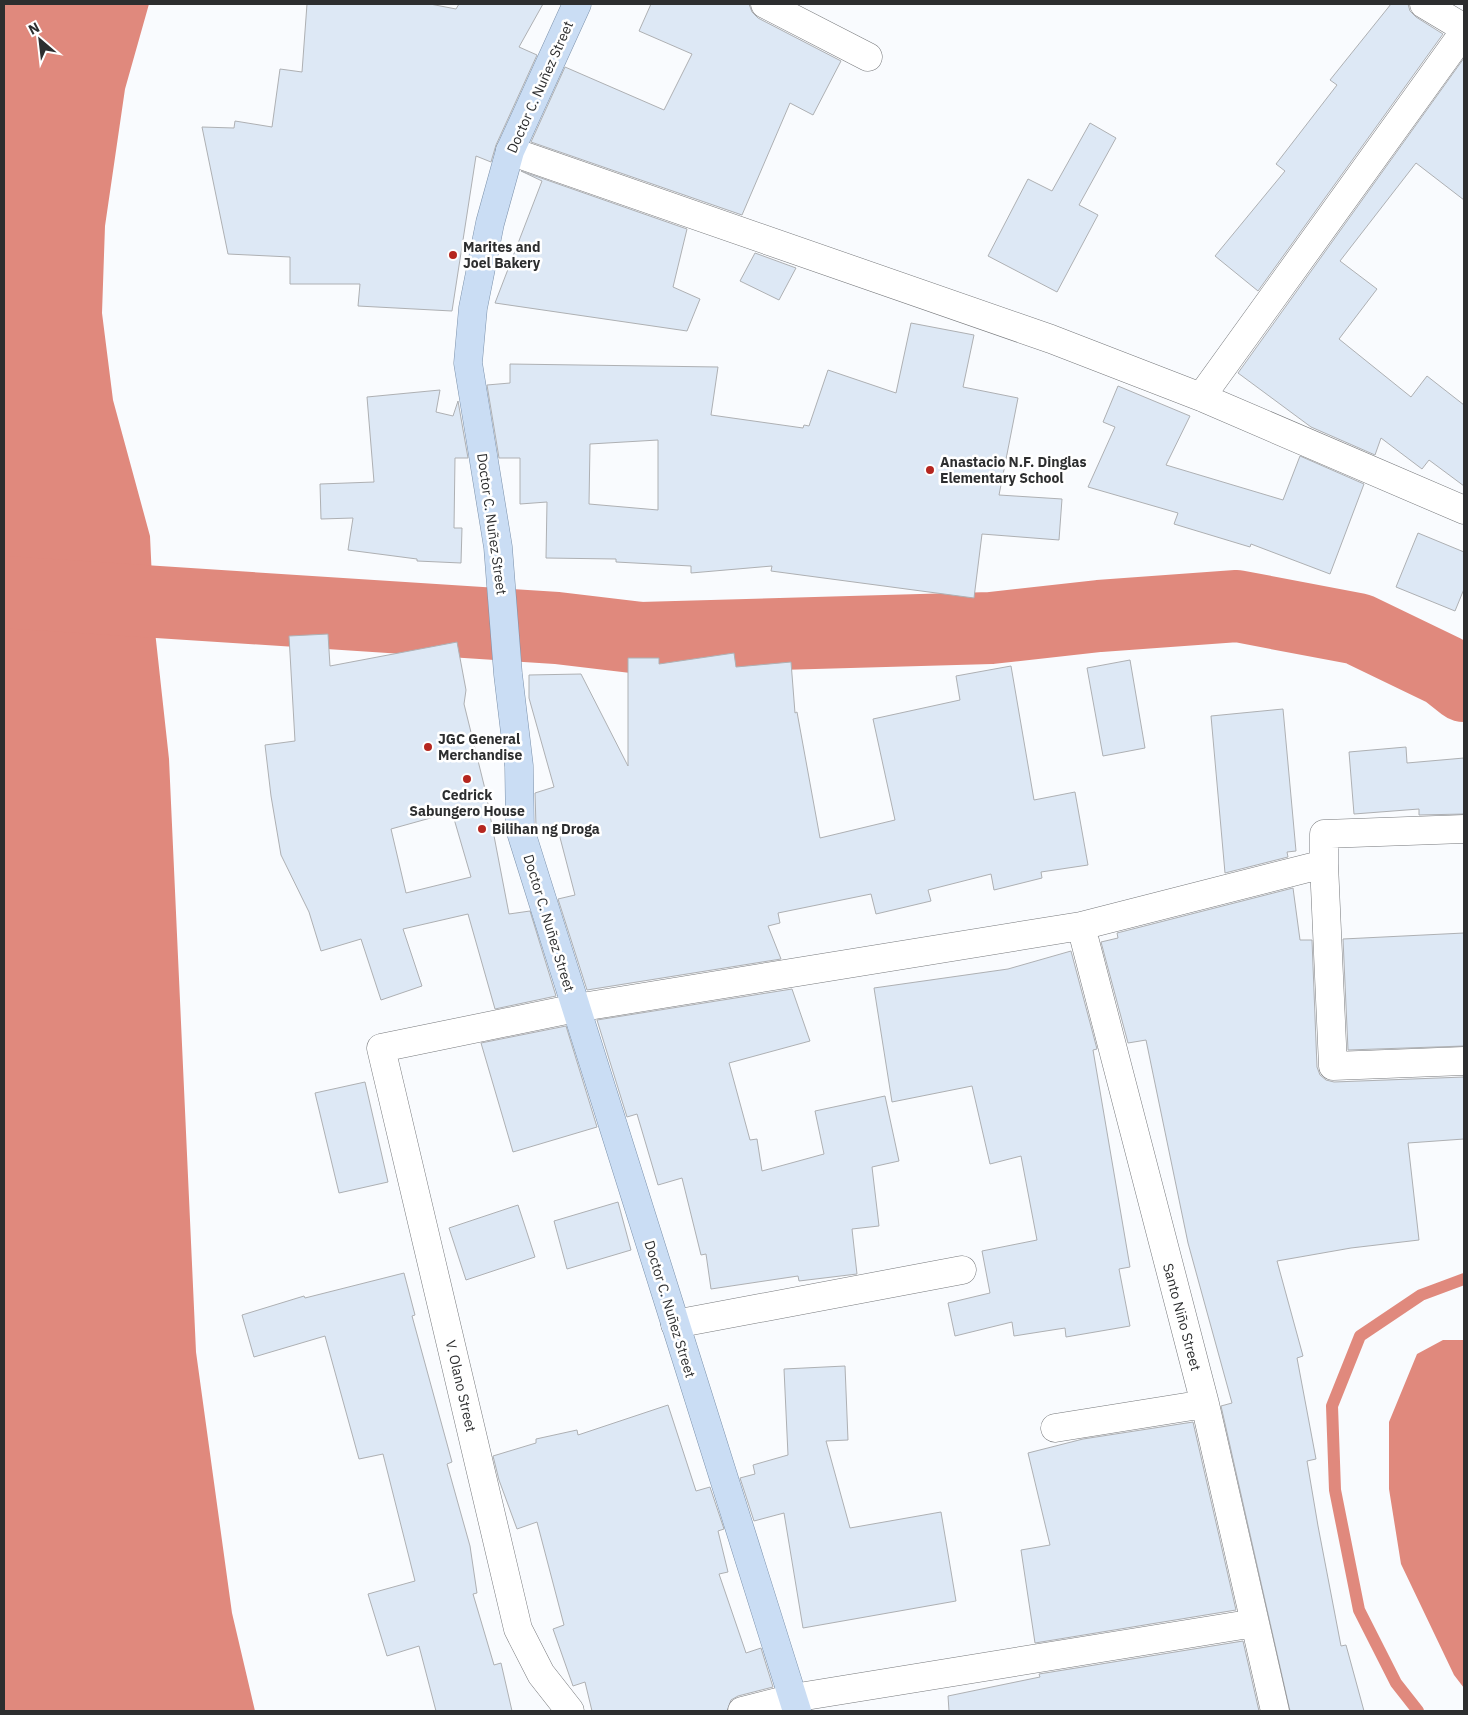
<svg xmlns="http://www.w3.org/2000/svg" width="1468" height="1715" viewBox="0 0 1468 1715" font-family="'IBM Plex Sans',sans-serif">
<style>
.water{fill:#e0897d}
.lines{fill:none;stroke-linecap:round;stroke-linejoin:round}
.stream{stroke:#e0897d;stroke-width:12}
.river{stroke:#e0897d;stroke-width:72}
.building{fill:#dde8f5;stroke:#aeb0b3;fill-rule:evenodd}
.minor-casing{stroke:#77797c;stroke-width:29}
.major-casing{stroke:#7c91aa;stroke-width:29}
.minor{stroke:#fff;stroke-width:28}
.major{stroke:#caddf4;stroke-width:28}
.poi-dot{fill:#b5261f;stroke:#fff;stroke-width:2}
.labels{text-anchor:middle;stroke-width:5;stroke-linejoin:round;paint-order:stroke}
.street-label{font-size:14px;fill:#2d2e2f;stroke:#fff}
.poi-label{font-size:14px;font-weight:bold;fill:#2d2e2f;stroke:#fff;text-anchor:start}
</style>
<rect width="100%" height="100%" fill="#f9fbfe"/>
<path class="water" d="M 4,4 L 149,4 L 125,89 L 105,226 L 102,313 L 113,400 L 150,536 L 154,622 L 169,759 L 196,1352 L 232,1613 L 255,1711 L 4,1711 Z
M 1443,1340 L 1464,1340 L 1464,1688 L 1454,1675 L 1401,1564 L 1389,1489 L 1389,1422 L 1417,1354 Z"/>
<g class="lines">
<path class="stream" d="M 1418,1711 L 1396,1683 L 1359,1610 L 1335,1490 L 1332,1406 L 1360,1336 L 1421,1295 L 1464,1279"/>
<path class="river" d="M 4,592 L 557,628 L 641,638 L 991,628 L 1099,616 L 1237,606 L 1358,629 L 1445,671 L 1464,686"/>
</g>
<path class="building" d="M 307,4 L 430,4 L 456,9 L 459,4 L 543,4 L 519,47 L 537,55 L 496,145 L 491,162 L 476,156 L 452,311 L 358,306 L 360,284 L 290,284 L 290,257 L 228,254 L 202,127 L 234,128 L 235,121 L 272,127 L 280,69 L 302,72 Z
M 651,4 L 749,4 L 752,12 L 758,18 L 841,61 L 813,115 L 790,103 L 742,215 L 531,142 L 565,67 L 664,110 L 692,54 L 639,31 Z
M 1391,4 L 1408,4 L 1410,11 L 1416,17 L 1443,34 L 1258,291 L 1215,256 L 1285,171 L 1276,164 L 1337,85 L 1330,80 Z
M 1464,58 L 1464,200 L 1416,163 L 1340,261 L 1377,289 L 1339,339 L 1411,397 L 1427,376 L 1464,405 L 1464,486 L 1429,460 L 1422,469 L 1381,438 L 1375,455 L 1311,427 L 1238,373 Z
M 1090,123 L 1116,138 L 1079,205 L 1098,215 L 1057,292 L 988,256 L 1028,179 L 1052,191 Z
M 521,171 L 687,229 L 673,287 L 700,299 L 687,331 L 495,303 L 542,181 Z
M 755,253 L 796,268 L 779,300 L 740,281 Z
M 911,323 L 974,335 L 963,387 L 1018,398 L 999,495 L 1062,499 L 1059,540 L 982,534 L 974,598 L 771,571 L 772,566 L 691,573 L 691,566 L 616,562 L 616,559 L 546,558 L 547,502 L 520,504 L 520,458 L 499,458 L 487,385 L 510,383 L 510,364 L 718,367 L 711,415 L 803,428 L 804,425 L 809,426 L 828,370 L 896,393 ZM 658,440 L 658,510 L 589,504 L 590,444 Z
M 1118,386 L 1190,416 L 1166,465 L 1283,500 L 1300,456 L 1364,484 L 1330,574 L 1251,544 L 1250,547 L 1174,524 L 1178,513 L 1088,487 L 1115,427 L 1103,422 Z
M 440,390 L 436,412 L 453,416 L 458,401 L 468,458 L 455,458 L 454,528 L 462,528 L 461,563 L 417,561 L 417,559 L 348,550 L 353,518 L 321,519 L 320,484 L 374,482 L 367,397 Z
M 1418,533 L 1464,552 L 1464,589 L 1455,611 L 1396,587 Z
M 328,634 L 330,666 L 457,642 L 466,690 L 464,704 L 485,789 L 509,914 L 530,911 L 556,996 L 495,1009 L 468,914 L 403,929 L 422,986 L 381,1000 L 361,939 L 321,951 L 309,912 L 281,855 L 271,796 L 265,745 L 295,741 L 289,636 ZM 452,812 L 471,877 L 406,893 L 391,829 Z
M 734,653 L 736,667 L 791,662 L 795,713 L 797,712 L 820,838 L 895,820 L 873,719 L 960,700 L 956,676 L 1011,666 L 1034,800 L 1075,792 L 1088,865 L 1041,872 L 1042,878 L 994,890 L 991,874 L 928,890 L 931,901 L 876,914 L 871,894 L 778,913 L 780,923 L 768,926 L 781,959 L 587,990 L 558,899 L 575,895 L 557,826 L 537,832 L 536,826 L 535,793 L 554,787 L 529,698 L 529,675 L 581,674 L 628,766 L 628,658 L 659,658 L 659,664 Z
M 1130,660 L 1145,748 L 1103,756 L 1087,668 Z
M 1283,709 L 1296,851 L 1287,852 L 1288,857 L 1225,873 L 1211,716 Z
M 1406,747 L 1407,763 L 1464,758 L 1464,814 L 1419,815 L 1419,809 L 1354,814 L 1349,752 Z
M 1293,888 L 1300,940 L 1312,940 L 1317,1067 L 1320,1075 L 1326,1080 L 1334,1082 L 1464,1077 L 1464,1139 L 1408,1143 L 1419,1240 L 1351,1248 L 1277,1261 L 1303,1356 L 1297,1358 L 1316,1459 L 1307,1461 L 1318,1526 L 1341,1646 L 1346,1645 L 1364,1711 L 1290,1711 L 1221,1406 L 1232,1403 L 1188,1243 L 1146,1040 L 1128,1043 L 1101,942 L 1118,938 L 1117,933 Z
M 1464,933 L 1464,1046 L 1348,1050 L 1343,939 Z
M 1071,951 L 1097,1049 L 1093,1050 L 1130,1267 L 1119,1269 L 1130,1326 L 1066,1337 L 1065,1328 L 1014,1336 L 1012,1322 L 955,1336 L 948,1303 L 990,1293 L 982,1251 L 1037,1240 L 1021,1156 L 990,1164 L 972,1086 L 892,1102 L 874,988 L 1008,969 Z
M 792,989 L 810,1041 L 729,1063 L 750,1140 L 757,1139 L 762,1171 L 824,1154 L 815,1111 L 885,1096 L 899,1161 L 872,1167 L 879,1226 L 852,1229 L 857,1274 L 799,1281 L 798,1276 L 711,1289 L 706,1254 L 701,1255 L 682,1178 L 658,1185 L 637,1114 L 627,1117 L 597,1020 Z
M 566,1026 L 597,1127 L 513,1152 L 481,1043 Z
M 365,1082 L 388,1182 L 339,1193 L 315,1093 Z
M 618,1202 L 631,1250 L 567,1269 L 554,1221 Z
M 518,1205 L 535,1257 L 466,1280 L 449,1228 Z
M 404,1273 L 415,1315 L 412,1316 L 452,1462 L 447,1464 L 470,1546 L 477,1593 L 473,1594 L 494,1665 L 501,1663 L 512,1711 L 436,1711 L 419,1646 L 387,1656 L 368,1594 L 415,1581 L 383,1454 L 359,1459 L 325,1336 L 254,1357 L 242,1315 L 304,1296 L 305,1298 Z
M 845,1366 L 848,1440 L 826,1441 L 850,1528 L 941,1512 L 956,1601 L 803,1628 L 784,1513 L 754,1521 L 740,1478 L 755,1474 L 753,1465 L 788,1455 L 784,1369 Z
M 668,1405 L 696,1491 L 710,1487 L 724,1529 L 718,1531 L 728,1572 L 719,1574 L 746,1653 L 761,1648 L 773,1687 L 738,1696 L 731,1700 L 727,1711 L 592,1711 L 585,1682 L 573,1686 L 553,1629 L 564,1625 L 537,1522 L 517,1529 L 499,1480 L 493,1456 L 536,1443 L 536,1439 L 577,1430 L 578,1435 Z
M 1193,1422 L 1236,1610 L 1035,1643 L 1021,1550 L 1050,1545 L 1028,1453 L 1083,1439 Z
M 1243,1641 L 1259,1711 L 949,1711 L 948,1696 L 1040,1677 L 1039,1674 Z"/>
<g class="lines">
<defs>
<path id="minor" d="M 765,4 L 868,57
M 1424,4 L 1464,28
M 510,151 L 1051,339 L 1201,397 L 1464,510
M 1201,397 L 1464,32
M 1464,829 L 1324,834 L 1324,864 L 1333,1066 L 1464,1061
M 1081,926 L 1205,1404 L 1275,1711
M 675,1324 L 962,1270
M 1055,1428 L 1205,1404
M 570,1711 L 541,1674 L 518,1629 L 381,1048 L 576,1008 L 1081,926 L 1324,864
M 742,1711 L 793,1698 L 1255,1623"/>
<path id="major" d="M 577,4 L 510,151 L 490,223 L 473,308 L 468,363 L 498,547 L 508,674 L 519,766 L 520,829 L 797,1711"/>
</defs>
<use href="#minor" class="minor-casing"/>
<use href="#major" class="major-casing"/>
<use href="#minor" class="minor"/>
<use href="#major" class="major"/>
</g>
<g class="poi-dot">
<circle cx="453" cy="255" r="5"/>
<circle cx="930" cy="470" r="5"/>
<circle cx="428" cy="747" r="5"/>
<circle cx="467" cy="779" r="5"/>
<circle cx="482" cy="829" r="5"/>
</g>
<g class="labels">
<g class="street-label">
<text transform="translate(540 87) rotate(-66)" y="5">Doctor C. Nuñez Street</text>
<text transform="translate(492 524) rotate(82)" y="5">Doctor C. Nuñez Street</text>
<text transform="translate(549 923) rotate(73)" y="5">Doctor C. Nuñez Street</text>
<text transform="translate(670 1309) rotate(73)" y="5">Doctor C. Nuñez Street</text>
<text transform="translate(1182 1317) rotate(75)" y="5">Santo Niño Street</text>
<text transform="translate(461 1386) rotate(77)" y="5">V. Olano Street</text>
</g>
<g class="poi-label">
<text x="463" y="252">Marites and<tspan x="463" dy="16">Joel Bakery</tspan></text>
<text x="940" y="467">Anastacio N.F. Dinglas<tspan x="940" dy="16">Elementary School</tspan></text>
<text x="438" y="744">JGC General<tspan x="438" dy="16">Merchandise</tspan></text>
<text x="467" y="800" text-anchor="middle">Cedrick<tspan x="467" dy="16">Sabungero House</tspan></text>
<text x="492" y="834">Bilihan ng Droga</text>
</g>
</g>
<rect width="1468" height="1715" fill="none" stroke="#2d2e2f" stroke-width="10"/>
<g transform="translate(40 40) rotate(332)" stroke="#ffffff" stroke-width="4" paint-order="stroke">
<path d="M0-4L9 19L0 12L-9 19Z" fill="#2d2e2f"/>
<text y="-8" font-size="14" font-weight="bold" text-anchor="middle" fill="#2d2e2f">N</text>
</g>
</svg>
